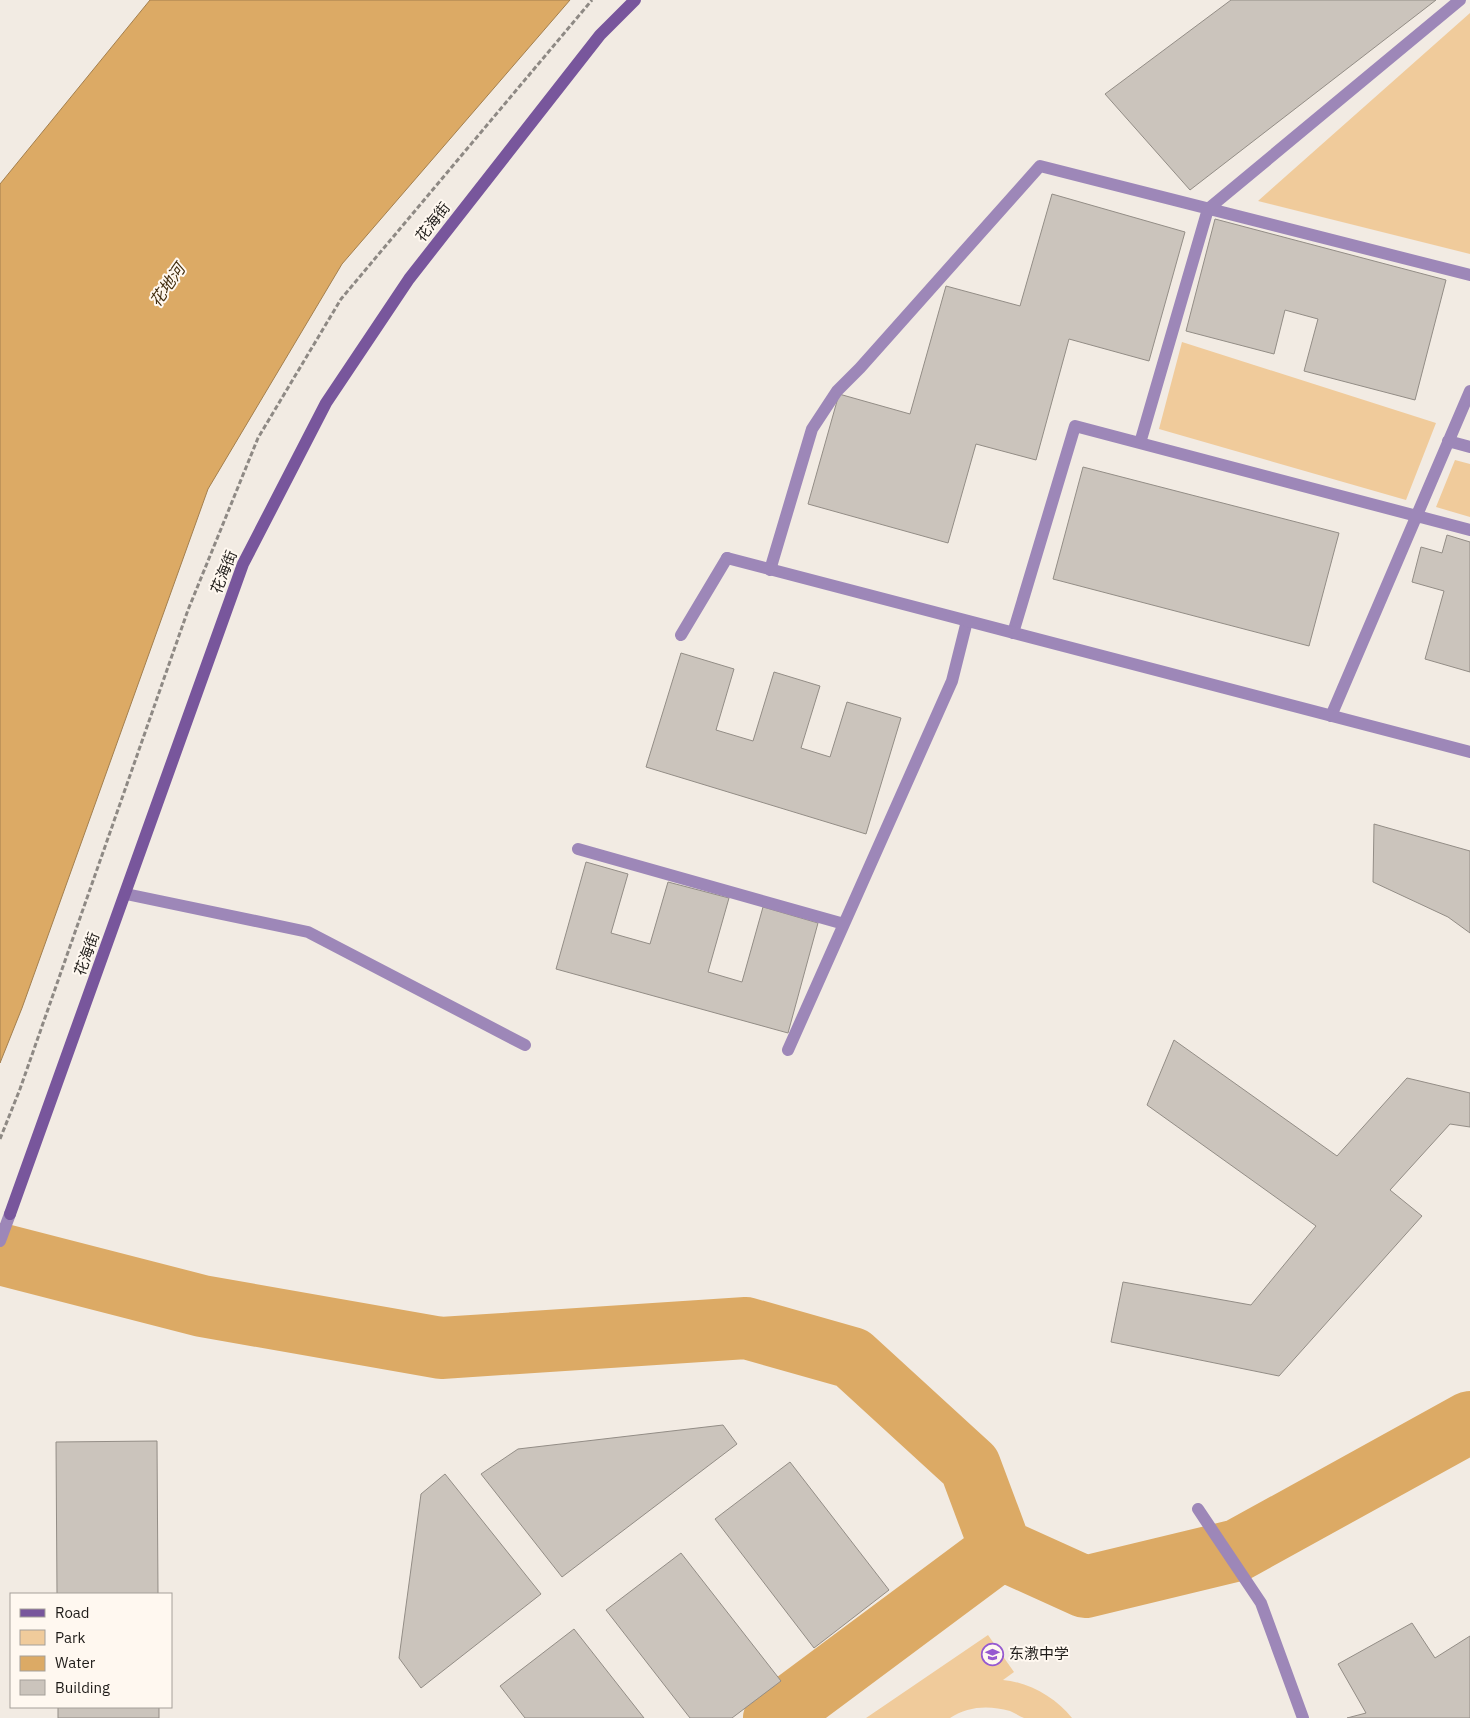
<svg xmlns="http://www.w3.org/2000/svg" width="1470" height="1718" viewBox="0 0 1470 1718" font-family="'IBM Plex Sans','Noto Sans SC',sans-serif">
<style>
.green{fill:#f0cb9b}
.water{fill:#dcaa65;stroke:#a37f4e}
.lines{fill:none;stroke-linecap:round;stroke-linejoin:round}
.river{stroke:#dcaa65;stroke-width:62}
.building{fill:#cbc4bc;stroke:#938d86}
.path{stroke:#8e8984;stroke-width:3;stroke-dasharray:5 2.5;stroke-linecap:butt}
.lane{stroke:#9d87b8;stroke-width:12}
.street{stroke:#9d87b8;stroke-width:12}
.secondary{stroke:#78569c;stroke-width:12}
.labels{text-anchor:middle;stroke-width:4;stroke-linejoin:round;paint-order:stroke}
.street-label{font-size:15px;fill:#1f1c19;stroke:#fff8f0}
.poi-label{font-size:15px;fill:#1f1c19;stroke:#fff8f0;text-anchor:start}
.water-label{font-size:16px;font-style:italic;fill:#422d0f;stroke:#fff8f0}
</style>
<rect width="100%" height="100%" fill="#f2ebe3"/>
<path class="green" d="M 1470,13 L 1470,254 L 1258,201 Z
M 1182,342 L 1436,423 L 1406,500 L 1159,429 Z
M 1455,460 L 1470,464 L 1470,517 L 1436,507 Z
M 988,1635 L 1014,1672 L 1003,1680 C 1029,1682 1056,1698 1072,1718 C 1060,1718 1034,1718 1024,1718 C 1019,1716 1015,1713 1010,1711 C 989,1705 968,1706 950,1718 L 866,1718 Z"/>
<path class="water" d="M 150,0 L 570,0 L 342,264 L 208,489 L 22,1008 L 0,1063 L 0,184 Z"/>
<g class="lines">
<path class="river" d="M 0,1254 L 202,1306 L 441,1348 L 746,1328 L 852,1358 L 970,1466 L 1001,1549 L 1085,1587 L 1238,1550 L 1470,1422
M 774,1718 L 1001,1549"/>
</g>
<path class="building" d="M 1231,0 L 1436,0 L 1190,190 L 1105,94 Z
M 1052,194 L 1185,232 L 1149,361 L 1069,339 L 1036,460 L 976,444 L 948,543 L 808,504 L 839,394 L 910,414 L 946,286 L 1020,306 Z
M 1215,219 L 1446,280 L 1415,400 L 1304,371 L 1318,319 L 1285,310 L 1274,354 L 1186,331 Z
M 1083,467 L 1339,533 L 1309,646 L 1053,579 Z
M 1447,535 L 1470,542 L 1470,672 L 1425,659 L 1444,591 L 1412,582 L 1421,547 L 1442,553 Z
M 681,653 L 734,669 L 716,730 L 753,741 L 774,672 L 820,686 L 801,748 L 830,757 L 847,702 L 901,718 L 866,834 L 646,767 Z
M 1374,824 L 1470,851 L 1470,933 L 1448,917 L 1373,882 Z
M 586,862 L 628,874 L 611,933 L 650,944 L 668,882 L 729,898 L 708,972 L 742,982 L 763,907 L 818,923 L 788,1033 L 556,969 Z
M 1174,1040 L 1337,1156 L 1407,1078 L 1470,1093 L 1470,1127 L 1450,1124 L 1390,1190 L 1422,1216 L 1279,1376 L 1111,1342 L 1123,1282 L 1251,1305 L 1316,1226 L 1147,1105 Z
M 723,1425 L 737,1444 L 562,1577 L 481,1474 L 518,1449 Z
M 157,1441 L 158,1594 L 57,1594 L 56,1442 Z
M 790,1462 L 889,1590 L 814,1648 L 715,1519 Z
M 445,1474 L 541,1594 L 421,1688 L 399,1658 L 421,1494 Z
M 681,1553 L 781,1681 L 732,1718 L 690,1718 L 606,1610 Z
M 1412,1623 L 1435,1658 L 1470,1636 L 1470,1718 L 1347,1718 L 1366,1713 L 1338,1664 Z
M 574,1629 L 644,1718 L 525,1718 L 500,1686 Z
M 58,1707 L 159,1707 L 159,1718 L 58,1718 Z"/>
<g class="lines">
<path class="path" d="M 0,1139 L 20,1089 L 188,610 L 258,438 L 341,299 L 592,0"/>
<path class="lane" d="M 1448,441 L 1470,447
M 1140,443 L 1208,209 L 1460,0
M 770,570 L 812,429 L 837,391 L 860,368 L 1040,166 L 1470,275
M 1013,633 L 1075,426 L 1470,530
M 681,635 L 727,558
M 1331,716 L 1470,391
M 578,849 L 844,924
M 788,1050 L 952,681 L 967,621
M 1198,1509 L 1261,1603 L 1303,1718"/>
<path class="street" d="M 727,558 L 1470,752
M 126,894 L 308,932 L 525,1045
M 0,1241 L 10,1214"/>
<path class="secondary" d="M 10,1214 L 243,564 L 326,403 L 409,279 L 600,35 L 635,0"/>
</g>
<defs>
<symbol id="school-ring" viewBox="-11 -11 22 22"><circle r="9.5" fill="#fff8f0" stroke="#9659d0" stroke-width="1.5"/><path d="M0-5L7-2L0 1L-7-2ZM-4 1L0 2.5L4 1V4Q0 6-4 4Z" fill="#9659d0"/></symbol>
</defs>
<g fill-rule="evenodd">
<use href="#school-ring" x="980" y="1642" width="25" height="25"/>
</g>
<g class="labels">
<g class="street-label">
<text transform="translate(433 222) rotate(-52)" y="5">花海街</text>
<text transform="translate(224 572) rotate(-68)" y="5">花海街</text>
<text transform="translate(87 954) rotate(-70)" y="5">花海街</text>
</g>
<g class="poi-label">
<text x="1009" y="1659">东漖中学</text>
</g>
<g class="water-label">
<text transform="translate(167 285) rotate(-55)" y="6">花地河</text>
</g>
</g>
<rect x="10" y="1593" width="162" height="115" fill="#fff8f0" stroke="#a5a09a"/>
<rect x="20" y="1609" width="25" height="8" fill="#78569c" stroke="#a5a09a"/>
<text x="55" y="1618" font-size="15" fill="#1f1c19">Road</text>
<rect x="20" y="1630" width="25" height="15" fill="#f0cb9b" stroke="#a5a09a"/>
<text x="55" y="1643" font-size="15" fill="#1f1c19">Park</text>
<rect x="20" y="1656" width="25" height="15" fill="#dcaa65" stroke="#a5a09a"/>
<text x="55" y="1668" font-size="15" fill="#1f1c19">Water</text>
<rect x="20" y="1680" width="25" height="15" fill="#cbc4bc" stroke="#a5a09a"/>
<text x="55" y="1693" font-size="15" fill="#1f1c19">Building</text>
</svg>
